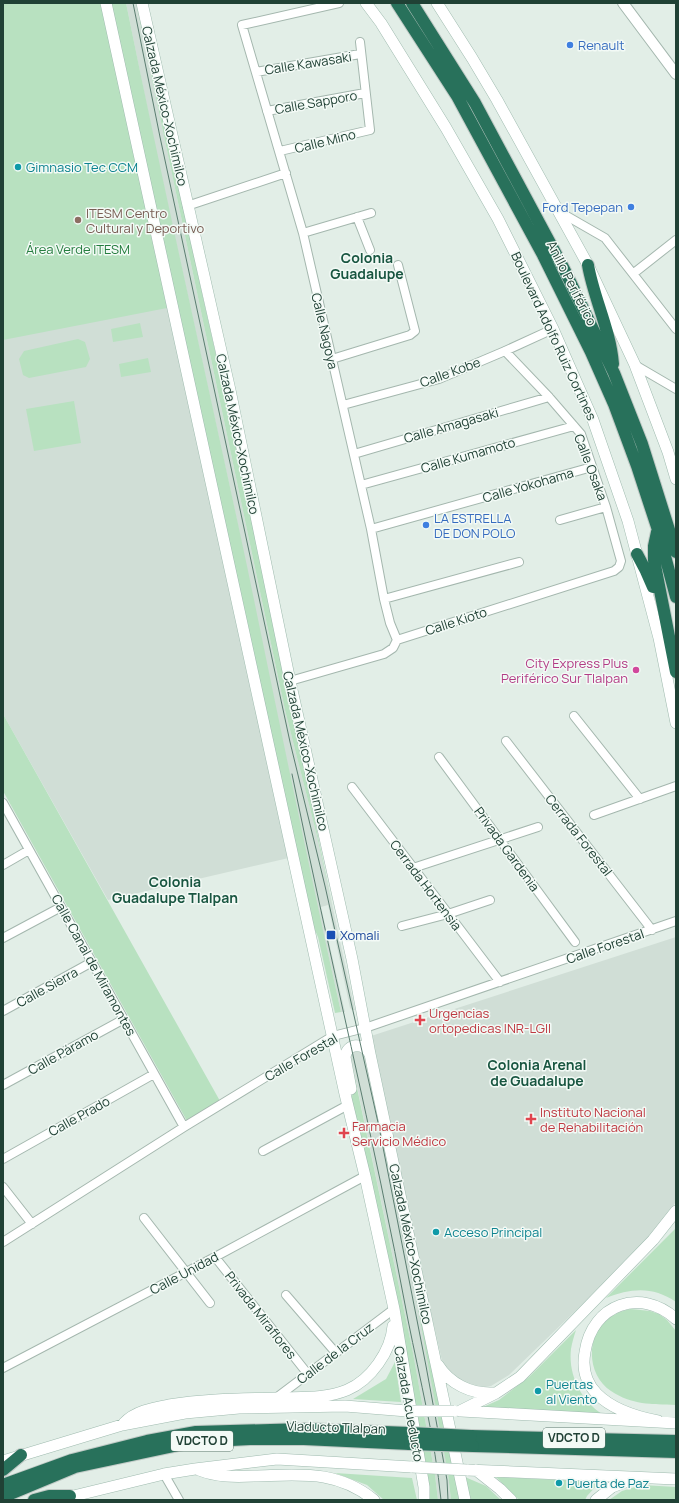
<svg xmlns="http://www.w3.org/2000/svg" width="679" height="1503" viewBox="0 0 679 1503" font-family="Manrope,sans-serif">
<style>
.built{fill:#d0ded6}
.green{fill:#b8e1c0}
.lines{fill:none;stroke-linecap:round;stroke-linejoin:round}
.minor-casing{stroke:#a4b7ae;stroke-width:10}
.tertiary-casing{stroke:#a4b7ae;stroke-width:12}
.secondary-casing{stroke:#9fbbaf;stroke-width:12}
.motorway-casing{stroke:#c1cac6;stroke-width:14}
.minor{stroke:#fff;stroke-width:8}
.tertiary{stroke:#fff;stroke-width:10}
.secondary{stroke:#fff;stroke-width:11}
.motorway{stroke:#28715b;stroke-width:12}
.tram{stroke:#5a7d70;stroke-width:1}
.secondary-bridge-casing{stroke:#9fbbaf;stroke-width:12;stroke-linecap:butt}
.motorway-bridge-casing{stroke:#c1cac6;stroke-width:14;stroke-linecap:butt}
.secondary-bridge{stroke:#fff;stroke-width:11}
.motorway-bridge{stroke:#28715b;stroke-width:12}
.shop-dot{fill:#3f7fe0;stroke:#f3faf6;stroke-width:1.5}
.culture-dot{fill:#0f9aa8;stroke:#f3faf6;stroke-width:1.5}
.education-dot{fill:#8d6e63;stroke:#f3faf6;stroke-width:1.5}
.hotel-dot{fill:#d1479c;stroke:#f3faf6;stroke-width:1.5}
.transit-dot{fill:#1a4fb4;stroke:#f3faf6;stroke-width:1.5}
.health-dot{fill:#e0444e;stroke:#f3faf6;stroke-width:1.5}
.labels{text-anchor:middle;stroke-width:3;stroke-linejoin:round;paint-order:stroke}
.shield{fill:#f3faf6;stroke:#5f786f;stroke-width:1}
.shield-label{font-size:12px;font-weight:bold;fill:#204135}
.shop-label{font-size:13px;fill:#366cbe;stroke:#f3faf6;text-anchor:start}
.street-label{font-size:13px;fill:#204135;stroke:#f3faf6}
.culture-label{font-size:13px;fill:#0d838f;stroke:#f3faf6;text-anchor:start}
.education-label{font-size:13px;fill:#785e54;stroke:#f3faf6;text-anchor:start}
.park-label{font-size:13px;fill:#257d3f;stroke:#f3faf6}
.hotel-label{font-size:13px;fill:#b23c85;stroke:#f3faf6;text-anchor:end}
.transit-label{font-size:13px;fill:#164399;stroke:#f3faf6;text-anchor:start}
.health-label{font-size:13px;fill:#be3a42;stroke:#f3faf6;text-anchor:start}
.neighbourhood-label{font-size:14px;font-weight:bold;fill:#195641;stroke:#f3faf6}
</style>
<rect width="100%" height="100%" fill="#e2eee7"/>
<path class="built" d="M 3,3 L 106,3 L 293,857 L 108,900 L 3,714 Z
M 126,3 L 136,3 L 285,710 L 317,836 L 355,1010 L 352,1010 L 350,1008 L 328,905 L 321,907 L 345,1012 L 341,1012 L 312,883 L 233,502 L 155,146 Z
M 676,937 L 675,1203 L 651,1238 L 509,1375 L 491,1386 L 479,1388 L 465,1385 L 453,1376 L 443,1365 L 368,1037 Z
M 364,1050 L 429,1363 L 448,1474 L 451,1500 L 438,1500 L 435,1475 L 413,1353 L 350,1053 Z"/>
<path class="green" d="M 3,3 L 103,3 L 167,308 L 3,340 Z
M 111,3 L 126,3 C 164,191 207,378 247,566 C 278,715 308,864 341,1012 L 335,1013 L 318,937 L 313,926 Z
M 136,3 L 138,3 L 206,311 L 243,474 L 335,918 L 317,836 L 285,710 Z
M 140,323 L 143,337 L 113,342 L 111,329 Z
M 78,339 L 85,342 L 90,359 L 86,367 L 29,378 L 23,375 L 19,359 L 24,351 Z
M 148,358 L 151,372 L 121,377 L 119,364 Z
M 74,401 L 81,443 L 34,451 L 26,409 Z
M 3,714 L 220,1101 L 187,1121 L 3,791 Z
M 349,1050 L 413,1353 L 435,1475 L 438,1500 L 426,1500 L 351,1100 L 353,1092 Z
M 676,1228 L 676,1302 C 653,1286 631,1288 606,1298 Z
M 414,1287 L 463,1500 L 451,1500 L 448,1474 Z
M 631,1309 L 650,1311 L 659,1314 L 667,1320 L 676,1331 L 676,1405 C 651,1404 632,1405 611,1391 C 588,1376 585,1339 606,1321 C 613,1314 621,1311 631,1309 Z
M 576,1330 C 574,1336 572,1343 571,1349 C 568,1375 581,1400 602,1414 L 483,1407 L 499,1400 L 529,1377 Z
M 395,1362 L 401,1402 L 353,1399 L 386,1379 Z
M 335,1473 L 412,1478 L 417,1500 L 384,1500 L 367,1485 Z
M 465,1477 L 486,1486 L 501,1500 L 470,1500 Z
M 496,1477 L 600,1482 L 587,1496 L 585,1500 L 519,1500 Z
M 642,1485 L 676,1487 L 676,1500 L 609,1500 L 622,1491 Z"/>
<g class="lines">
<defs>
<path id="minor" d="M 339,3 L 242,25 L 303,233 L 371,529 L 384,599 L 390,623 L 397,640
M 256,72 L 360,54
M 267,111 L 365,93
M 280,151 L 370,130 L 360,42
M 187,206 L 286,173
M 558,211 L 605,238 L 676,329
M 357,217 L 370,250
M 303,233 L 371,213
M 634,273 L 676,240
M 332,359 L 410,335 L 415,331 L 398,265
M 635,365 L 676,389
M 343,405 L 439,379 L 505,351 L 553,329
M 354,454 L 549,397
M 361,485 L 574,426
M 560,520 L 606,507
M 371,529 L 592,467
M 384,599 L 519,562
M 290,681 L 384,654 L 393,648 L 397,640 L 614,571 L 619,567 L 621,561 L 606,507 L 581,434 L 549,397 L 505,351
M 574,716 L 640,799
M 506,741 L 652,930
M 439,757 L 575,942
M 352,787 L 500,982
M 3,803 L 184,1127
M 594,815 L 676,786
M 3,865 L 29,850
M 413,868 L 538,827
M 402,926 L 448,914 L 490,900
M 3,938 L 61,907
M 3,1011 L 92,962
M 3,1085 L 124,1019
M 263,1151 L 348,1105
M 3,1159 L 154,1074
M 3,1187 L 32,1224
M 144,1218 L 210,1303
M 3,1242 L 184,1127 L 333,1036 L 365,1028 L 676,921
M 215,1257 L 307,1373
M 286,1295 L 336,1353
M 3,1368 L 215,1257 L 365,1176
M 276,1398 L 394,1309
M 164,1474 L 179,1500"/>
<path id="tertiary" d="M 623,3 L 676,74"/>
<path id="secondary" d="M 106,3 L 345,1094 L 365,1176 L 394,1309 L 424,1487 L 424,1500
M 142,3 L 230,390 L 290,681 L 352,959 L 370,1054 L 465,1500
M 366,3 L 381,23 L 446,128 L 498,219 L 553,329 L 593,420 L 628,521 L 659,638 L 676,723
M 437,3 L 472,58 L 497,100 L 588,265 L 635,365 L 668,452 L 676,479
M 351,1089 L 345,1057 C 347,1043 363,1042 370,1054
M 438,1365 C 450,1384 471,1394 493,1393
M 460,1411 L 496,1393 L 520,1377 L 653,1240 L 676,1211
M 461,1411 L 676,1423
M 658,1421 C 637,1417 613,1410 597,1394 C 586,1383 582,1368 585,1352 C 592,1304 641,1287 676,1319
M 124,1423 C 135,1411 153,1408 169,1405 C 205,1399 241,1399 278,1398 C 301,1397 325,1399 347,1390 C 371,1380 391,1351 393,1326
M 3,1461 L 122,1425 L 185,1413 L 239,1408 L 345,1406 L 407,1411
M 199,1470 C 217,1477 235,1477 254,1476 C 299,1475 336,1469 374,1500
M 467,1470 L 676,1479
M 476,1470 L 500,1489 L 511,1500
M 61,1499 L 164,1474 L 195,1469 L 277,1459 L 412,1467
M 596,1500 L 612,1487 L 630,1480"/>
<path id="motorway" d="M 397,3 L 457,96 L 543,255 L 591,352 L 614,404 L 637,466 L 658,530 L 676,597
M 412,3 L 475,103 L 565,271 L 614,373 L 642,444 L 676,552
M 588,265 C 594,299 610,329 613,364
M 657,532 L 654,546 L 654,560 L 676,672
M 637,554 L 646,571 L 653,587
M 471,1436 L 676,1441
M 473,1446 L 676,1452
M 3,1470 L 21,1455
M 3,1485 L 72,1460 L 147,1441 L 196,1432 L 304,1429 L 410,1433
M 3,1497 L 75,1467 L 193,1442 L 250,1439 L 304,1439 L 410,1444
M 34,1500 L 49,1496 L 70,1496"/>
</defs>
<use href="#minor" class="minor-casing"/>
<use href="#tertiary" class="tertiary-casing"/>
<use href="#secondary" class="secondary-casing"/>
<use href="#motorway" class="motorway-casing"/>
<use href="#minor" class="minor"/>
<use href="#tertiary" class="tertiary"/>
<use href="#secondary" class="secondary"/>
<use href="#motorway" class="motorway"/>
<path class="tram" d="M 133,3 L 160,137 L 290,742 L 325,886 L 379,1127 L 426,1366 L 447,1480 L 448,1500
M 292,774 C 329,956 374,1137 408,1320 C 420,1380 435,1439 441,1500"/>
<defs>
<path id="secondary-bridge" d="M 407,1411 L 454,1411
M 412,1467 L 467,1470"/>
<path id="motorway-bridge" d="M 410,1433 L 471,1436
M 410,1444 L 473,1446"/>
</defs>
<use href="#secondary-bridge" class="secondary-bridge-casing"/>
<use href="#motorway-bridge" class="motorway-bridge-casing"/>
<use href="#secondary-bridge" class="secondary-bridge"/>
<use href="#motorway-bridge" class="motorway-bridge"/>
</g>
<g class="shop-dot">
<circle cx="570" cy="45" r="4"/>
<circle cx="631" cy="207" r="4"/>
<circle cx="426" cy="525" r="4"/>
</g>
<g class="culture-dot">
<circle cx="18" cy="167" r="4"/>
<circle cx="436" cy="1232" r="4"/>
<circle cx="538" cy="1391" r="4"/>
<circle cx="559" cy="1483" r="4"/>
</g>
<circle class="education-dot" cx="78" cy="220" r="4"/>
<circle class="hotel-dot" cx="636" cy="670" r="4"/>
<rect class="transit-dot" x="326" y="930" width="10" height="10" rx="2"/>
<g class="health-dot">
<path d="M418 1014h4v4h4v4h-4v4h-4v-4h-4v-4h4z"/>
<path d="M529 1113h4v4h4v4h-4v4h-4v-4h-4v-4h4z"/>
<path d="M342 1127h4v4h4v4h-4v4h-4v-4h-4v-4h4z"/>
</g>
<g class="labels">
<g class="shield">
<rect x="543" y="1428" width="62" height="20" rx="3"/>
<rect x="171" y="1431" width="62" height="20" rx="3"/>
</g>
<g class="shield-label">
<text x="574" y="1442">VDCTO D</text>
<text x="202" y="1445">VDCTO D</text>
</g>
<g class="shop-label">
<text x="578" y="50">Renault</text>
<text x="623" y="212" text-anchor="end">Ford Tepepan</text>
<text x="434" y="523">LA ESTRELLA<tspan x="434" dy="15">DE DON POLO</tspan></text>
</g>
<g class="street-label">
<text transform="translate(308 63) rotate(-9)" y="5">Calle Kawasaki</text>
<text transform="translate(316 102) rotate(-10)" y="5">Calle Sapporo</text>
<text transform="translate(165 106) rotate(77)" y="5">Calzada México-Xochimilco</text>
<text transform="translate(325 141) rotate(-14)" y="5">Calle Mino</text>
<text transform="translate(572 283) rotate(63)" y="5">Anillo Periférico</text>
<text transform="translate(325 331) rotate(77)" y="5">Calle Nagoya</text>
<text transform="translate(554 336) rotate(65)" y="5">Boulevard Adolfo Ruiz Cortines</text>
<text transform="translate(450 372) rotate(-20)" y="5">Calle Kobe</text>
<text transform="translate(451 425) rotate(-16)" y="5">Calle Amagasaki</text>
<text transform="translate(238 434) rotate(78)" y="5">Calzada México-Xochimilco</text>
<text transform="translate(468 455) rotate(-16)" y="5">Calle Kumamoto</text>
<text transform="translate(591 467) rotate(69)" y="5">Calle Osaka</text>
<text transform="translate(528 485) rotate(-16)" y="5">Calle Yokohama</text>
<text transform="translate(456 621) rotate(-18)" y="5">Calle Kioto</text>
<text transform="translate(306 751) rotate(77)" y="5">Calzada México-Xochimilco</text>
<text transform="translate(579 835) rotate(52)" y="5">Cerrada Forestal</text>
<text transform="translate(507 849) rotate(54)" y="5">Privada Gardenia</text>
<text transform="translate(426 885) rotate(53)" y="5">Cerrada Hortensia</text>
<text transform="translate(605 946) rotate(-19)" y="5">Calle Forestal</text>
<text transform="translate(94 965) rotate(61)" y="5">Calle Canal de Miramontes</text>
<text transform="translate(47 987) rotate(-29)" y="5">Calle Sierra</text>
<text transform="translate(63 1052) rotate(-29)" y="5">Calle Páramo</text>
<text transform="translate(301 1057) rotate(-30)" y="5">Calle Forestal</text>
<text transform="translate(79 1116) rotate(-29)" y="5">Calle Prado</text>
<text transform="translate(411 1244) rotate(78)" y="5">Calzada México-Xochimilco</text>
<text transform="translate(184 1273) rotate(-28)" y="5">Calle Unidad</text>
<text transform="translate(261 1315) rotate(52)" y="5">Privada Miraflores</text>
<text transform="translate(335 1353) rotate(-37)" y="5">Calle de la Cruz</text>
<text transform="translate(409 1404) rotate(80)" y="5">Calzada Acueducto</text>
<text transform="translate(336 1427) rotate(2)" y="5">Viaducto Tlalpan</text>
</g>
<g class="culture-label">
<text x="26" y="172">Gimnasio Tec CCM</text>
<text x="444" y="1237">Acceso Principal</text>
<text x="546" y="1389">Puertas<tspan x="546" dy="15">al Viento</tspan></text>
<text x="567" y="1488">Puerta de Paz</text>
</g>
<g class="education-label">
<text x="86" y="218">ITESM Centro<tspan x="86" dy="15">Cultural y Deportivo</tspan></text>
</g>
<g class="park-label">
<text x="78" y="254">Área Verde ITESM</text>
</g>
<g class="hotel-label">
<text x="628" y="668">City Express Plus<tspan x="628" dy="15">Periférico Sur Tlalpan</tspan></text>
</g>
<g class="transit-label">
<text x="340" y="940">Xomali</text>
</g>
<g class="health-label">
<text x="429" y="1018">Urgencias<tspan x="429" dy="15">ortopedicas INR-LGII</tspan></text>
<text x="540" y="1117">Instituto Nacional<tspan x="540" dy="15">de Rehabilitación</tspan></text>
<text x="352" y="1131">Farmacia<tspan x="352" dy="15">Servicio Médico</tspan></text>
</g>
<g class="neighbourhood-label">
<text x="367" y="263">Colonia<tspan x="367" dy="16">Guadalupe</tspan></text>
<text x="175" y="887">Colonia<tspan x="175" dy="16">Guadalupe Tlalpan</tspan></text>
<text x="537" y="1070">Colonia Arenal<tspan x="537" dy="16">de Guadalupe</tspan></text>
</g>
</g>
<rect width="679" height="1503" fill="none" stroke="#204135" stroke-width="8"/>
</svg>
